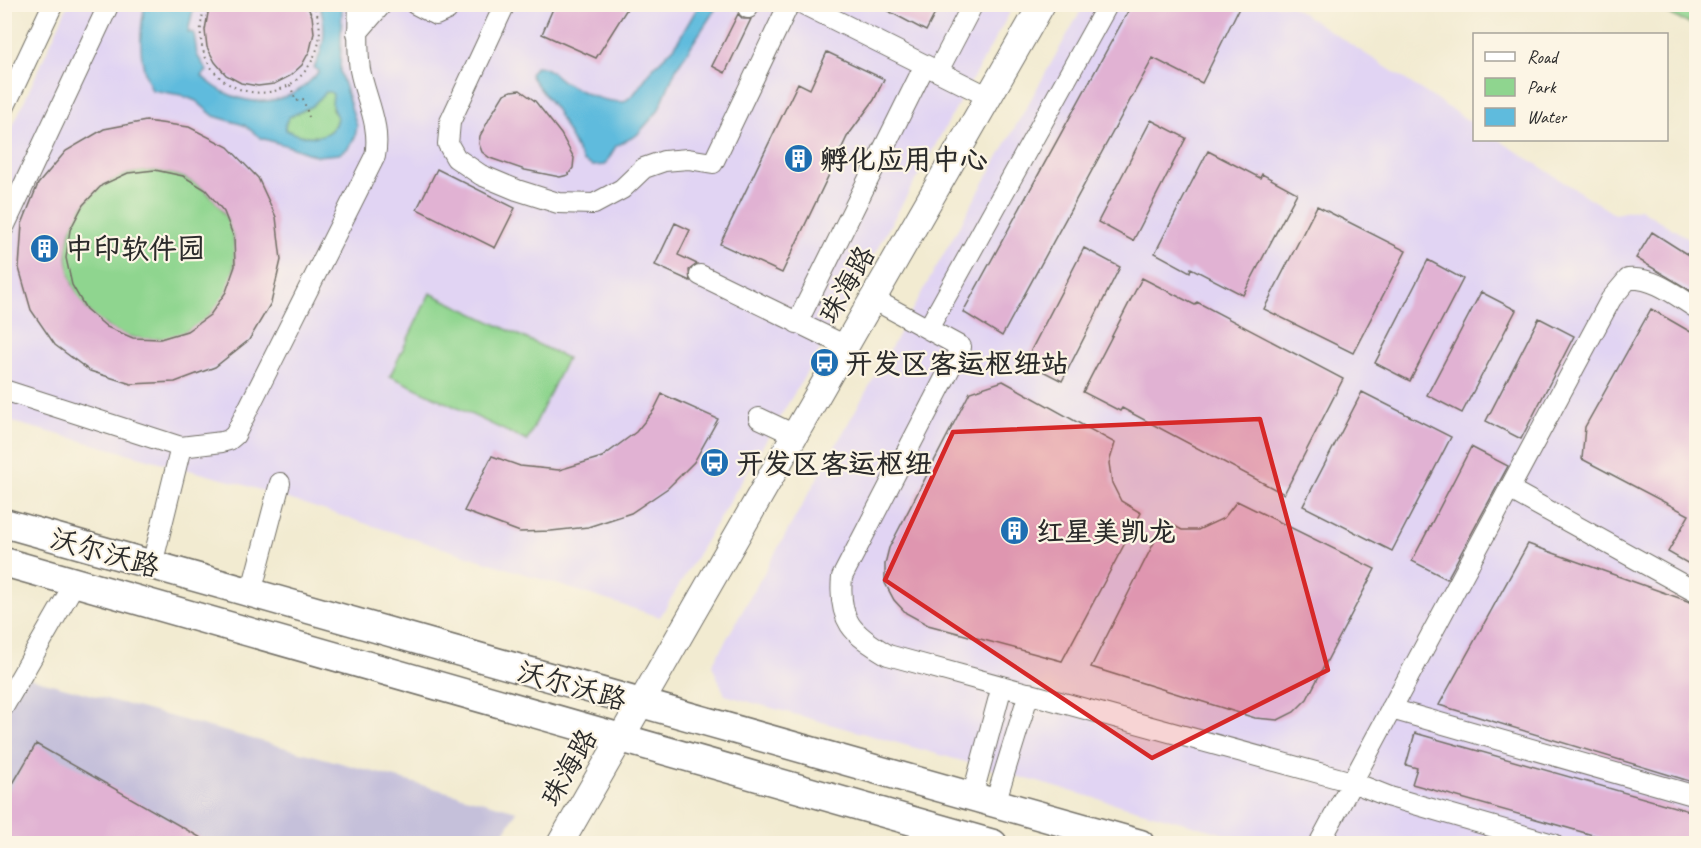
<svg xmlns="http://www.w3.org/2000/svg" width="1701" height="848" viewBox="0 0 1701 848" font-family="Caveat,'LXGW WenKai TC',sans-serif">
<style>
.built{fill:#e1d4f3}
.industrial{fill:#c5c0da}
.green{fill:#8fd58f;stroke:#5d805d;stroke-width:1.5}
.water{fill:#5fbbdd;stroke:#457384;stroke-width:1.5;fill-rule:evenodd}
.building{fill:#e1b2d3;fill-rule:evenodd}
.lines{fill:none;stroke-linecap:round;stroke-linejoin:round}
.minor-casing{stroke:#716e65;stroke-width:22}
.major-casing{stroke:#716e65;stroke-width:28}
.highway-casing{stroke:#716e65;stroke-width:31}
.path{stroke:#716e65;stroke-width:2;stroke-dasharray:1.5 4.5;stroke-linecap:butt}
.minor{stroke:#fff;stroke-width:20}
.major{stroke:#fff;stroke-width:26}
.highway{stroke:#fff;stroke-width:28}
.marked{fill:#d62828;fill-opacity:0.2;stroke:#d62828;stroke-width:4.5;stroke-linejoin:round}
.labels{text-anchor:middle;stroke-width:4.5;stroke-linejoin:round;paint-order:stroke}
.poi-label{font-size:28px;font-weight:bold;fill:#2b2b2b;stroke:#fcf5e5;text-anchor:start}
.street-label{font-size:28px;fill:#2b2b2b;stroke:#fcf5e5}
</style>
<rect width="100%" height="100%" fill="#fcf5e5"/>
<filter id="ink" filterUnits="userSpaceOnUse"><feTurbulence type="fractalNoise" baseFrequency=".0167" numOctaves="2"/><feDisplacementMap in="SourceGraphic" scale="12" xChannelSelector="R" yChannelSelector="G"/><feConvolveMatrix kernelMatrix="1 2 1 2 8 2 1 2 1" color-interpolation-filters="sRGB"/></filter>
<filter id="wash" filterUnits="userSpaceOnUse"><feTurbulence type="fractalNoise" baseFrequency=".008" numOctaves="4" result="noise"/><feDisplacementMap in="SourceGraphic" scale="24" xChannelSelector="R" yChannelSelector="G"/><feGaussianBlur stdDeviation="1.35" result="paint"/><feColorMatrix in="noise" values="0 0 0 0 0 0 0 0 0 0 0 0 0 0 0 0 0 1.4 0 .05"/><feComposite in="paint" operator="in"/></filter>
<g filter="url(#wash)">
<rect width="100%" height="100%" fill="#f2ebd1"/>
<path class="built" d="M 68,5 L 1014,5 L 819,352 L 660,617 L 241,484 L 5,420 L 5,143 Z
M 1084,5 L 1290,5 L 1474,124 L 1474,140 L 1499,140 L 1614,214 L 1640,209 L 1696,243 L 1696,843 L 1257,843 L 725,695 L 712,665 Z"/>
<path class="industrial" d="M 4,671 L 517,811 L 498,843 L 5,843 Z"/>
<path class="green" d="M 1649,5 L 1696,5 L 1696,27 Z
M 330,91 L 333,94 L 332,110 L 337,116 C 334,142 304,139 286,130 L 285,126 L 289,117 L 312,106 L 326,92 Z
M67 255a84 84 0 1 1 168 0a84 84 0 1 1-168 0Z
M 430,293 L 567,358 L 527,441 L 390,376 Z"/>
<path class="water" d="M 145,5 L 194,5 L 188,32 L 194,33 L 197,55 L 207,71 L 202,76 C 237,110 289,111 319,71 L 314,68 C 325,47 328,27 319,5 L 342,5 L 340,72 L 357,126 L 355,137 L 348,148 L 339,154 L 316,156 L 288,146 L 261,138 L 244,125 L 214,116 L 196,101 L 181,95 L 152,90 C 138,64 139,33 145,5 ZM 330,92 L 333,94 C 332,104 331,108 337,117 C 334,142 304,139 286,130 L 285,125 L 289,117 L 312,106 L 326,92 Z
M 699,5 L 718,5 L 676,69 L 658,111 L 637,135 L 616,146 L 605,165 L 593,166 L 583,161 L 556,110 L 532,78 L 530,74 L 536,66 C 548,66 555,76 564,82 C 583,93 602,102 624,102 L 634,94 L 653,68 L 675,46 Z"/>
<g id="blocks">
<path class="building" d="M 213,4 L 306,4 L 312,16 L 314,33 L 310,50 L 302,65 L 290,76 L 274,84 L 258,86 L 241,83 L 226,75 L 215,62 L 207,47 L 205,30 L 208,13 Z
M 555,4 L 630,4 L 596,58 L 542,34 Z
M 875,4 L 940,4 L 926,31 Z
M 1132,4 L 1241,4 L 1202,83 L 1153,58 L 1002,336 L 963,312 Z
M 738,14 L 743,19 L 751,19 L 725,73 L 712,66 Z
M 827,52 L 884,79 L 874,100 L 847,137 L 782,273 L 720,244 L 798,83 L 810,89 Z
M 520,90 L 535,101 L 561,134 L 574,158 L 573,168 L 568,175 L 560,177 L 525,170 L 490,158 L 482,152 L 479,144 L 480,136 L 493,112 L 504,94 L 511,91 Z
M 1151,120 L 1186,138 L 1133,241 L 1098,222 Z
M 146,121 L 189,127 L 228,147 L 258,178 L 276,217 L 281,260 L 271,303 L 249,340 L 215,367 L 175,382 L 131,384 L 90,371 L 55,345 L 31,310 L 19,268 L 22,224 L 38,184 L 66,151 L 104,129 ZM 155,170 L 183,176 L 206,190 L 224,212 L 234,238 L 235,266 L 226,292 L 210,315 L 187,331 L 160,339 L 133,338 L 107,327 L 86,309 L 72,285 L 66,258 L 70,230 L 83,205 L 102,185 L 128,173 Z
M 1208,151 L 1260,178 L 1262,174 L 1297,193 L 1243,295 L 1191,268 L 1190,272 L 1155,253 Z
M 437,169 L 515,208 L 495,248 L 417,209 Z
M 1317,206 L 1406,251 L 1353,353 L 1264,309 Z
M 675,223 L 690,230 L 678,255 L 697,264 L 689,270 L 690,281 L 655,265 Z
M 1652,232 L 1696,260 L 1696,294 L 1636,258 Z
M 1084,248 L 1120,267 L 1062,381 L 1025,362 Z
M 1428,260 L 1463,279 L 1410,381 L 1375,363 Z
M 1142,278 L 1195,305 L 1197,302 L 1343,379 L 1284,494 L 1122,408 L 1120,411 L 1083,392 Z
M 1481,292 L 1516,310 L 1462,413 L 1427,395 Z
M 1651,309 L 1696,335 L 1696,568 L 1668,552 L 1689,515 L 1582,459 L 1585,427 Z
M 1539,318 L 1574,336 L 1521,439 L 1486,421 Z
M 1003,381 L 1115,443 L 1109,463 L 1112,483 L 1121,501 L 1141,513 L 1062,661 L 928,625 L 906,613 L 894,600 L 885,583 L 885,564 L 889,548 L 970,392 Z
M 1362,392 L 1451,437 L 1392,551 L 1303,506 Z
M 662,394 L 718,419 L 694,462 L 668,488 L 631,513 L 588,527 L 551,531 L 520,532 L 464,511 L 492,456 L 520,466 L 559,470 L 602,457 L 636,432 L 654,410 Z
M 1471,447 L 1508,466 L 1447,579 L 1412,561 Z
M 1237,501 L 1375,569 L 1307,699 L 1294,712 L 1278,720 L 1255,718 L 1091,667 L 1165,521 L 1182,530 L 1198,530 L 1224,518 Z
M 1528,544 L 1696,604 L 1696,783 L 1439,705 Z
M 1415,733 L 1696,813 L 1696,843 L 1621,843 L 1412,784 L 1417,768 L 1406,765 Z
M 36,744 L 210,843 L 4,843 L 4,799 Z"/>
</g>
</g>
<g filter="url(#ink)">
<use href="#blocks" fill-opacity="0" stroke="#716e65" stroke-width="1.5"/>
<g class="lines">
<defs>
<path id="minor" d="M 415,4 L 436,15 L 447,10 L 450,4
M 505,4 L 450,122 L 448,144 L 456,158 L 481,175 L 517,190 L 558,203 L 594,204 L 622,189 L 644,168 L 664,161 L 688,159 L 713,163 L 789,4
M 803,4 L 989,97
M 748,8 L 750,4
M 357,33 L 382,4
M 938,71 L 973,4
M 4,108 L 53,4
M 4,227 L 109,4
M 700,275 L 846,346
M 873,299 L 961,347 L 842,577 C 838,621 852,634 888,655 L 1352,782 L 1390,797 L 1553,844
M 797,323 L 925,65
M 928,329 L 1108,4
M 4,390 L 181,447 L 222,442 L 229,440 L 235,435 L 375,156 C 381,125 366,100 360,70 C 357,48 358,26 359,4
M 759,418 L 795,435
M 1509,489 L 1696,592
M 152,565 L 181,447
M 251,593 L 280,483
M 4,706 L 76,581
M 1391,709 L 1696,796
M 972,797 L 1002,686
M 995,803 L 1029,693
M 1319,844 L 1611,299 L 1628,279 C 1654,277 1675,295 1696,308"/>
<path id="major" d="M 560,844 L 1042,4"/>
<path id="highway" d="M 4,523 L 1140,844
M 4,562 L 993,844"/>
</defs>
<use href="#minor" class="minor-casing"/>
<use href="#major" class="major-casing"/>
<use href="#highway" class="highway-casing"/>
<path class="path" d="M 206,4 C 175,92 290,128 317,49 C 322,35 320,17 313,4
M 290,85 L 296,101 L 303,99 L 309,117"/>
<use href="#minor" class="minor"/>
<use href="#major" class="major"/>
<use href="#highway" class="highway"/>
</g>
</g>
<path class="marked" d="M 1260,419 L 1328,670 L 1152,758 L 885,580 L 953,432 Z"/>
<defs>
<symbol id="building-disc" viewBox="-11 -11 22 22"><circle r="9.5" fill="#1f6fb2" stroke="#fcf5e5"/><path d="M-4-6H4V6H1V3H-1V6H-4ZM-2.5-4.3h1.7v1.8h-1.7ZM.8-4.3h1.7v1.8H.8ZM-2.5-1h1.7V.8h-1.7ZM.8-1h1.7V.8H.8Z" fill="#fff"/></symbol>
<symbol id="bus-disc" viewBox="-11 -11 22 22"><circle r="9.5" fill="#1f6fb2" stroke="#fcf5e5"/><path d="M-5-6H5V4H4V6H2V4H-2V6H-4V4H-5ZM-3.5-4V0h7V-4ZM-3.5 1.2v1.5H-2V1.2ZM2 1.2v1.5H3.5V1.2Z" fill="#fff"/></symbol>
</defs>
<g fill-rule="evenodd">
<use href="#building-disc" x="782" y="142" width="33" height="33"/>
<use href="#building-disc" x="28" y="232" width="33" height="33"/>
<use href="#bus-disc" x="808" y="346" width="33" height="33"/>
<use href="#bus-disc" x="698" y="446" width="33" height="33"/>
<use href="#building-disc" x="998" y="514" width="33" height="33"/>
</g>
<g class="labels">
<g class="poi-label">
<text x="820" y="169">孵化应用中心</text>
<text x="65" y="258">中印软件园</text>
<text x="845" y="373">开发区客运枢纽站</text>
<text x="736" y="473">开发区客运枢纽</text>
<text x="1036" y="541">红星美凯龙</text>
</g>
<g class="street-label">
<text transform="translate(846 284) rotate(-60)" y="10">珠海路</text>
<text transform="translate(105 552) rotate(16)" y="10">沃尔沃路</text>
<text transform="translate(572 685) rotate(16)" y="10">沃尔沃路</text>
<text transform="translate(568 767) rotate(-60)" y="10">珠海路</text>
</g>
</g>
<rect width="1701" height="848" fill="none" stroke="#fcf5e5" stroke-width="24"/>
<rect x="1473" y="33" width="195" height="108" fill="#fcf5e5" stroke="#a8a49b" stroke-width="1.5"/>
<rect x="1485" y="52" width="30" height="9" fill="#ffffff" stroke="#a8a49b" stroke-width="1.5"/>
<text x="1527" y="63" font-size="18" fill="#2b2b2b">Road</text>
<rect x="1485" y="78" width="30" height="18" fill="#8fd58f" stroke="#a8a49b" stroke-width="1.5"/>
<text x="1527" y="93" font-size="18" fill="#2b2b2b">Park</text>
<rect x="1485" y="108" width="30" height="18" fill="#5fbbdd" stroke="#a8a49b" stroke-width="1.5"/>
<text x="1527" y="123" font-size="18" fill="#2b2b2b">Water</text>
</svg>
